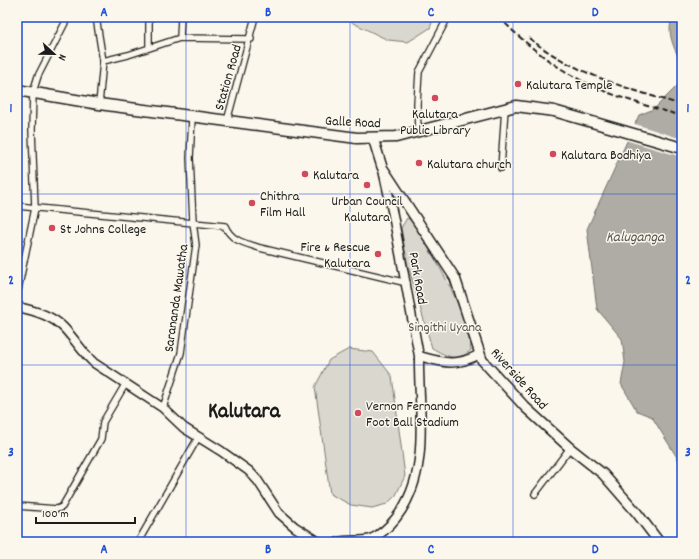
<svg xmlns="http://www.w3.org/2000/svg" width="699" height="559" viewBox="0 0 699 559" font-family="Dekko,sans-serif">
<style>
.green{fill:#dad7ce;stroke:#7b7a75}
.water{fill:#afaca5;stroke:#74726e}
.pier{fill:#fbf7ec}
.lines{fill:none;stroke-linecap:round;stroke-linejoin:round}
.street-casing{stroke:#1c1c1c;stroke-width:8}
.secondary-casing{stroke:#1c1c1c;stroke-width:11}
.primary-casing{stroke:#1c1c1c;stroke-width:12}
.highway-casing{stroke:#1c1c1c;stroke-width:13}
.street{stroke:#fbf7ec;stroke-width:5.5}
.secondary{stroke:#fbf7ec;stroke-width:8}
.primary{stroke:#fbf7ec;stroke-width:9}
.highway{stroke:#fbf7ec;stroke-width:10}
.rail{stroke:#1c1c1c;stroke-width:2;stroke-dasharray:6 3;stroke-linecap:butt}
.grid{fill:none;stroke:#1d4ed8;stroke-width:1;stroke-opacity:0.55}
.poi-dot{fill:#d1495b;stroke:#fbf7ec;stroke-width:1.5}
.labels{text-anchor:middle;stroke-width:3;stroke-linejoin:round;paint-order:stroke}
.street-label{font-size:14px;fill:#1c1c1c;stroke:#fbf7ec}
.poi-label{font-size:14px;fill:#1c1c1c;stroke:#fbf7ec;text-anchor:start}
.park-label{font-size:14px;fill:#555451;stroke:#fbf7ec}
.water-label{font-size:15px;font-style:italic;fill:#575653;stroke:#fbf7ec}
.town-label{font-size:22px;font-weight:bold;fill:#1c1c1c;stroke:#fbf7ec}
.neatline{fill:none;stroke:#1d4ed8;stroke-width:1.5}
.grid-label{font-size:13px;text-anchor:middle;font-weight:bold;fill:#1d4ed8}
</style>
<rect width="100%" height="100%" fill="#fbf7ec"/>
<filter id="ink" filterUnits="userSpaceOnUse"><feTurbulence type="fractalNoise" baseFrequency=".025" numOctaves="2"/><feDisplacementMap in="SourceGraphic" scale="8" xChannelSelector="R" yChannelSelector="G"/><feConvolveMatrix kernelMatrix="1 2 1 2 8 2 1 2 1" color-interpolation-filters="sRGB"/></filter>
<g filter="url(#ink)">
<path class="green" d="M 346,17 L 434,17 L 430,28 L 408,42 L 388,40 L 353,23 Z
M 407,218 C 421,225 419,232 426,244 C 446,277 465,311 471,350 C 457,363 446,356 432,348 L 408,266 L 401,228 Z
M 349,349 L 373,352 L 392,376 L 405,476 L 396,495 L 387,504 L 372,508 L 351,505 L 330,494 L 315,387 L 329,360 Z"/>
<path class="water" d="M 673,17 L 682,17 L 682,64 C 675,50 665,32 673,17 Z
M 682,81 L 682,476 L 678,459 L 652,417 L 637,411 L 621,384 L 625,362 L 622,339 L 597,309 L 587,229 L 639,115 L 654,109 Z"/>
<path class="pier" d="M 632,123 L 682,139 L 682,157 L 625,140 Z"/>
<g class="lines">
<defs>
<path id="street" d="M 96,17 L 103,61 L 99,104
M 149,17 L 149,47
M 180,38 L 181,17
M 103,61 L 128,55 L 180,38 L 251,39
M 227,121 L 255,17
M 418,131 L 417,104 L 419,72 L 448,17
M 501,168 L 505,108
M 17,206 L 225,226 C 231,241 245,243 260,248 L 407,283
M 17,295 L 35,208 L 32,130 L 33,92 L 38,76 L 68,17
M 163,408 L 181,353 L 196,245 L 193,222 L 190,158 L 192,117
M 535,494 L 570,448
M 17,506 L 57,509 L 62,507 L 101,439 L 103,422 L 126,383
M 138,542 L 199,436"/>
<path id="secondary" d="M 383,170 L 393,215 L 419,356 C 444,363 456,367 480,354
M 17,307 C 33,310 51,315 63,327 C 74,338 82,352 94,363 L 163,408 L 184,428 L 221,451 L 249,471 L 258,481 L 279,513 L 295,527 L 319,542
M 338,542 C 348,539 361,542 371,539 C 382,534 389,527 396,518 C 432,472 418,410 419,356"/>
<path id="primary" d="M 373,138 L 382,167 L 455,278 L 482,360 L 525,407 L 570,448 L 603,474 L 637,513 L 659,542"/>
<path id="highway" d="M 17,90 L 99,104 L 357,138 L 396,137 L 516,106 L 554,111 L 682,148"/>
</defs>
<use href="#street" class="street-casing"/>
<use href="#secondary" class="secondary-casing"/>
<use href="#primary" class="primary-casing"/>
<use href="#highway" class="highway-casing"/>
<use href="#street" class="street"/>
<use href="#secondary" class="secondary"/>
<use href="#primary" class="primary"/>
<use href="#highway" class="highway"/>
<path class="rail" d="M 499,17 C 527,46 560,72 597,88 C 625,100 654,108 682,116
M 529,38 C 574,74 629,89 682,105"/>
</g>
</g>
<path class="grid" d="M 186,17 L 186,542M 350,17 L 350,542M 513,17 L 513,542M 17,194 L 682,194M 17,365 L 682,365"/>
<g class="poi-dot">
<circle cx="518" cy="84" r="4"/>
<circle cx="435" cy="98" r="4"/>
<circle cx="553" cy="154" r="4"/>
<circle cx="419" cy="163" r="4"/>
<circle cx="305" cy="174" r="4"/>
<circle cx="367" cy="185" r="4"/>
<circle cx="252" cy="203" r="4"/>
<circle cx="52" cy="228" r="4"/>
<circle cx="378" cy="254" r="4"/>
<circle cx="358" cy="413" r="4"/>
</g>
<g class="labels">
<g class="street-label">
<text transform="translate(227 77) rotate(-74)" y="5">Station Road</text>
<text transform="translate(353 121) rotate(3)" y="5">Galle Road</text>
<text transform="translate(419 278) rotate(80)" y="5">Park Road</text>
<text transform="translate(175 298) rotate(-82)" y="5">Sarananda Mawatha</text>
<text transform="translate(520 378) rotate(48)" y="5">Riverside Road</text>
</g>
<g class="poi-label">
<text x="526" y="89">Kalutara Temple</text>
<text x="435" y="118" text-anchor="middle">Kalutara<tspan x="435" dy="16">Public Library</tspan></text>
<text x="561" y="159">Kalutara Bodhiya</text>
<text x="427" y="168">Kalutara church</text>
<text x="313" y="179">Kalutara</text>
<text x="260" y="200">Chithra<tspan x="260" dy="16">Film Hall</tspan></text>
<text x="367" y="205" text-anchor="middle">Urban Council<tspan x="367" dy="16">Kalutara</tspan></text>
<text x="60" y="233">St Johns College</text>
<text x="370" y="251" text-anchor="end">Fire &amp; Rescue<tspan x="370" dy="16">Kalutara</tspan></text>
<text x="366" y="410">Vernon Fernando<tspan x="366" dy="16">Foot Ball Stadium</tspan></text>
</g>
<g class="park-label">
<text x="445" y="331">Singithi Uyana</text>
</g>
<g class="water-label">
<text x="635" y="241">Kaluganga</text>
</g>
<g class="town-label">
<text x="244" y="417">Kalutara</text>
</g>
</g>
<rect width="699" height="559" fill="none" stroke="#fbf7ec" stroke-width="44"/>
<g transform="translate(54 54) rotate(112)" stroke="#fbf7ec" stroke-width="3" paint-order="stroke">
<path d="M0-3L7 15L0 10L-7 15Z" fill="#1c1c1c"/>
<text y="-6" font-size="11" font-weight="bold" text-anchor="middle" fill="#1c1c1c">N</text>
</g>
<path d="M36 517v6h99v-6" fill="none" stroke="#1c1c1c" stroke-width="2"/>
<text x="42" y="517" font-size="12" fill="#1c1c1c" stroke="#fbf7ec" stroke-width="3" paint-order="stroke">100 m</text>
<rect x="22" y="22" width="655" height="515" class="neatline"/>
<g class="grid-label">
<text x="104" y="16">A</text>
<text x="268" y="16">B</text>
<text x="431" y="16">C</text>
<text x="595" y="16">D</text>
<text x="11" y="112">1</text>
<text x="688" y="112">1</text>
<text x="11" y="284">2</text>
<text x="688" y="284">2</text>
<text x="11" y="456">3</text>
<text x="688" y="456">3</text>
<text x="104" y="553">A</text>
<text x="268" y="553">B</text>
<text x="431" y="553">C</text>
<text x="595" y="553">D</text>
</g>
</svg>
